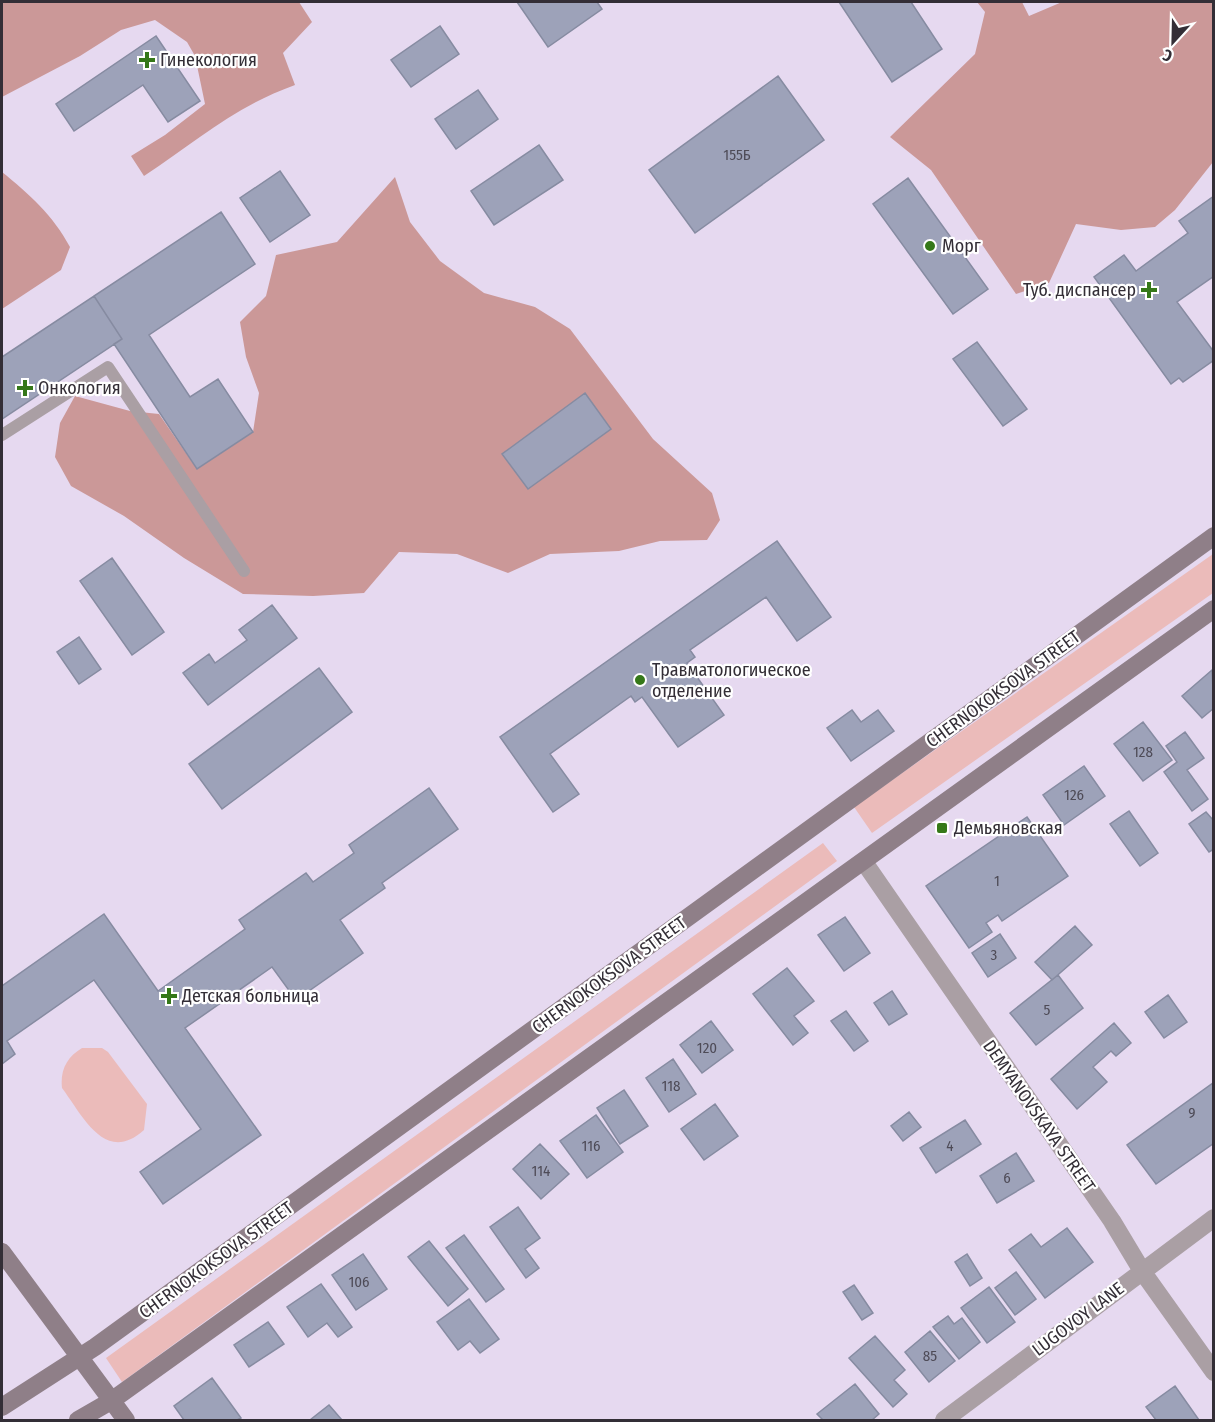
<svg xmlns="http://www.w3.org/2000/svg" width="1215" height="1422" viewBox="0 0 1215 1422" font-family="'Fira Sans Condensed',sans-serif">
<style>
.green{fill:#ebbbba}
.forest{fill:#cb9898}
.building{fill:#9da2b9;stroke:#868ba1;stroke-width:1.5}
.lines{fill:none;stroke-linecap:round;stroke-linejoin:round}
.lane{stroke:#aa9fa4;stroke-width:12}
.street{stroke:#aa9fa4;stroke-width:18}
.secondary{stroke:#8f7f88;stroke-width:18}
.poi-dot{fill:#357819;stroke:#fff;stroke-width:2}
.labels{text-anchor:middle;stroke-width:4.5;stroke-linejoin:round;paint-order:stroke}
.number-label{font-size:15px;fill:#4e4b57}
.poi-label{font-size:18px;fill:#332e36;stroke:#fff;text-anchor:start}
.street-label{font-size:18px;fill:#332e36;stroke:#fff}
</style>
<rect width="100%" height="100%" fill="#e6d9f0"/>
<path class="green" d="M 1213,554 L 1213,593 L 872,833 L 854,807 Z
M 823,843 L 837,861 L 122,1382 L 106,1358 Z
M 82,1048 L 102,1048 L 108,1052 L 147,1104 L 144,1130 C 105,1165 83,1116 62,1088 C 60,1070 67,1057 82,1048 Z"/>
<path class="forest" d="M 2,2 L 299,2 L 312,22 L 283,53 L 295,85 C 234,107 197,141 144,176 L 131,156 L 165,135 L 205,104 L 195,56 L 187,42 L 155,20 L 121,30 L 80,56 L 2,97 Z
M 977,2 L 1022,2 L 1029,16 L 1062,2 L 1213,2 L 1213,162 L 1175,210 L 1155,227 L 1121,230 L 1076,224 L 1049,283 L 1016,294 L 931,170 L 890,137 L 975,54 L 985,12 Z
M 2,172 C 29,194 53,215 70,247 L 61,270 L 2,309 Z
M 395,177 L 410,222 L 440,261 L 484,293 L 535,307 L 570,329 L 653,439 L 712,493 L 720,520 L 707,540 L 660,541 L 619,551 L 550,554 L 508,573 L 457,554 L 399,552 L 364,593 L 313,596 L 243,594 L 184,558 L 124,516 L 71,486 L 55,457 L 60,423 L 75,396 L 130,411 L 159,414 L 197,469 L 253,432 L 259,393 L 246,357 L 240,322 L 266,296 L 276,255 L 337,242 Z"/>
<path class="building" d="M 517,2 L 597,2 L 602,9 L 548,47 Z
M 839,2 L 911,2 L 942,49 L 892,82 Z
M 440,26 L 459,54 L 411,87 L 391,60 Z
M 156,36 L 200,101 L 168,122 L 143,85 L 74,131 L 56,104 Z
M 778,76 L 824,140 L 695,233 L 649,170 Z
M 478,90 L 498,119 L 456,149 L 435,119 Z
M 539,145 L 563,180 L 494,225 L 471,191 Z
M 280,171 L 310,215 L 270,242 L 240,198 Z
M 908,178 L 988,289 L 953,314 L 873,204 Z
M 1214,196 L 1214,276 L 1177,302 L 1214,352 L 1214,360 L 1183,382 L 1179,378 L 1171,384 L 1094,277 L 1124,255 L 1136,271 L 1188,233 L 1179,221 Z
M 221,212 L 255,264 L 149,335 L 190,397 L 218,379 L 253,432 L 197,469 L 114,344 L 122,339 L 94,296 Z
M 94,296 L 122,339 L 2,419 L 2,357 Z
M 977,342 L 1027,409 L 1003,426 L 953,359 Z
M 585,393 L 611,429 L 528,489 L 502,454 Z
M 777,541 L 831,617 L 797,641 L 766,597 L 690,650 L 695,657 L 687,663 L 724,715 L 678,747 L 642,697 L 635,702 L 631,696 L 550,754 L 579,794 L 553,812 L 500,737 Z
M 112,558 L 164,632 L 132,655 L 80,581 Z
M 272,605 L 297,638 L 208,705 L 183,673 L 209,654 L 215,663 L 247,640 L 239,630 Z
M 79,637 L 101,669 L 79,684 L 57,652 Z
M 319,668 L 352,712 L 222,809 L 189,764 Z
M 1212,670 L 1214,708 L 1202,718 L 1182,696 Z
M 852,710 L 861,722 L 878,710 L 894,731 L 851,761 L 827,728 Z
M 1143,722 L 1172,760 L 1143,781 L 1114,744 Z
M 1185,732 L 1204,758 L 1187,770 L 1208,799 L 1192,811 L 1164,772 L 1177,762 L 1166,746 Z
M 1084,766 L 1105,796 L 1064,825 L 1043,795 Z
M 429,788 L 458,829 L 382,883 L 385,888 L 340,920 L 363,953 L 296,1000 L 272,967 L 185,1028 L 261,1135 L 163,1204 L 140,1172 L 201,1129 L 94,980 L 7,1041 L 15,1054 L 2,1064 L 2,986 L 104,914 L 158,991 L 245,929 L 239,920 L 306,873 L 313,882 L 354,853 L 349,845 Z
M 1129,811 L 1158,853 L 1140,866 L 1110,824 Z
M 1206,812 L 1214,821 L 1214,849 L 1209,852 L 1189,824 Z
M 1027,817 L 1068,876 L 1002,921 L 998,915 L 986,923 L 992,932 L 969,948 L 926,886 Z
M 845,917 L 870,953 L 844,971 L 818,935 Z
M 1075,926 L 1092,945 L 1052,980 L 1035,962 Z
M 1000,934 L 1016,958 L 988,977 L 972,953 Z
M 787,968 L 814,1001 L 794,1016 L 808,1033 L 793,1045 L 753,994 Z
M 1058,975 L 1083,1008 L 1036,1045 L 1010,1013 Z
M 892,991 L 907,1014 L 889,1025 L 874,1003 Z
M 1168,995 L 1187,1022 L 1164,1038 L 1145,1012 Z
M 846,1011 L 868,1041 L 854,1051 L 831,1021 Z
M 711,1021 L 733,1050 L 702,1073 L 680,1045 Z
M 1114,1023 L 1131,1043 L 1116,1056 L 1111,1051 L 1093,1067 L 1107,1082 L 1077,1109 L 1051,1079 Z
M 673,1059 L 696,1094 L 669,1112 L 646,1078 Z
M 1213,1083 L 1214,1143 L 1156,1184 L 1127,1145 Z
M 624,1090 L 648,1126 L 620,1144 L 597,1108 Z
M 715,1104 L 738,1136 L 704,1160 L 681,1129 Z
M 909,1112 L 921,1127 L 903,1141 L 891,1126 Z
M 596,1115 L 623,1152 L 587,1178 L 560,1141 Z
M 965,1120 L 981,1144 L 936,1173 L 920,1148 Z
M 540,1144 L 569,1174 L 541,1199 L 513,1169 Z
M 1016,1153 L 1034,1181 L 997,1203 L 980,1176 Z
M 518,1207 L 540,1238 L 525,1249 L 539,1268 L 526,1278 L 490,1227 Z
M 1067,1228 L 1093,1262 L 1045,1298 L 1009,1250 L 1031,1234 L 1041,1247 Z
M 464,1235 L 504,1289 L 486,1302 L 446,1248 Z
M 429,1241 L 468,1289 L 448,1306 L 408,1257 Z
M 363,1254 L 387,1289 L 356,1310 L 332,1275 Z
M 967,1254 L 982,1278 L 970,1286 L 955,1262 Z
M 1016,1272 L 1036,1299 L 1015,1315 L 995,1288 Z
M 321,1284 L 352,1327 L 338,1337 L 327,1323 L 308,1337 L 287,1307 Z
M 854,1285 L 873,1313 L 862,1320 L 843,1292 Z
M 989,1287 L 1015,1322 L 987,1343 L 961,1308 Z
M 469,1299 L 499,1339 L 480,1353 L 470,1341 L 458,1350 L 437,1322 Z
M 948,1316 L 954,1324 L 962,1318 L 980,1342 L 959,1359 L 933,1327 Z
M 268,1322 L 284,1344 L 249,1367 L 234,1345 Z
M 930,1331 L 955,1361 L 929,1382 L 905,1352 Z
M 875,1336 L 905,1370 L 894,1380 L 907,1394 L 893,1407 L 849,1358 Z
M 212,1378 L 241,1418 L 237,1420 L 184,1420 L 174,1406 Z
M 855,1384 L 879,1414 L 872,1420 L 823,1420 L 817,1414 Z
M 1175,1386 L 1199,1420 L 1156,1420 L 1146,1407 Z
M 329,1405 L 342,1420 L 310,1420 Z"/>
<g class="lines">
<path class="lane" d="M 2,435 L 108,367 L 244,571"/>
<path class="street" d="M 864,862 L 1112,1221 L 1142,1271 L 1214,1372
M 944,1420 L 1214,1218"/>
<path class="secondary" d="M 2,1252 L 126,1420
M 2,1407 L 95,1347 L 1214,536
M 78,1420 L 111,1401 L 1214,609"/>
</g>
<g class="poi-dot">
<path d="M144 51h6v6h6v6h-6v6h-6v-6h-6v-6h6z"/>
<circle cx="930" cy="246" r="6"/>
<path d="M1146 281h6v6h6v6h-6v6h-6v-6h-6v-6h6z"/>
<path d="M22 379h6v6h6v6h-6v6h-6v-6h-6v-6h6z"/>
<circle cx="640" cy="680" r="6"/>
<rect x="936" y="822" width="12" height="12" rx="3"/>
<path d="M166 987h6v6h6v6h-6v6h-6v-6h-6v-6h6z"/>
</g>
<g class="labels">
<g class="number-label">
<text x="737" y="160">155Б</text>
<text x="1143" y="757">128</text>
<text x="1074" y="800">126</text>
<text x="997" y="886">1</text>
<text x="994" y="960">3</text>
<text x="1047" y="1015">5</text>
<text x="707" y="1053">120</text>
<text x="671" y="1091">118</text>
<text x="1192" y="1118">9</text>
<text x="591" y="1151">116</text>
<text x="950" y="1151">4</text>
<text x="541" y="1176">114</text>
<text x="1007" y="1183">6</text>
<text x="359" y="1287">106</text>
<text x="930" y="1361">85</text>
</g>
<g class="poi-label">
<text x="160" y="66">Гинекология</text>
<text x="942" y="252">Морг</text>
<text x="1136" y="296" text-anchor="end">Туб. диспансер</text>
<text x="38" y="394">Онкология</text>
<text x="652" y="676">Травматологическое<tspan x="652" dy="21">отделение</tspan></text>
<text x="954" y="834">Демьяновская</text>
<text x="182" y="1002">Детская больница</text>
</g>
<g class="street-label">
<text transform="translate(1003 689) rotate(-36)" y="6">CHERNOKOKSOVA STREET</text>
<text transform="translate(609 975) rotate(-36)" y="6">CHERNOKOKSOVA STREET</text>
<text transform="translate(1039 1116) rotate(55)" y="6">DEMYANOVSKAYA STREET</text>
<text transform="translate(216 1260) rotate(-36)" y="6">CHERNOKOKSOVA STREET</text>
<text transform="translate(1078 1319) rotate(-37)" y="6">LUGOVOY LANE</text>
</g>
</g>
<rect width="1215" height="1422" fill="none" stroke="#332e36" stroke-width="6"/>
<g transform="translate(1173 42) rotate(202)" stroke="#ffffff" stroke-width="4.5" paint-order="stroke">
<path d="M0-4.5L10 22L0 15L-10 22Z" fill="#332e36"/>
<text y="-9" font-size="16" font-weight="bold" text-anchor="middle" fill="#332e36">С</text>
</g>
</svg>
